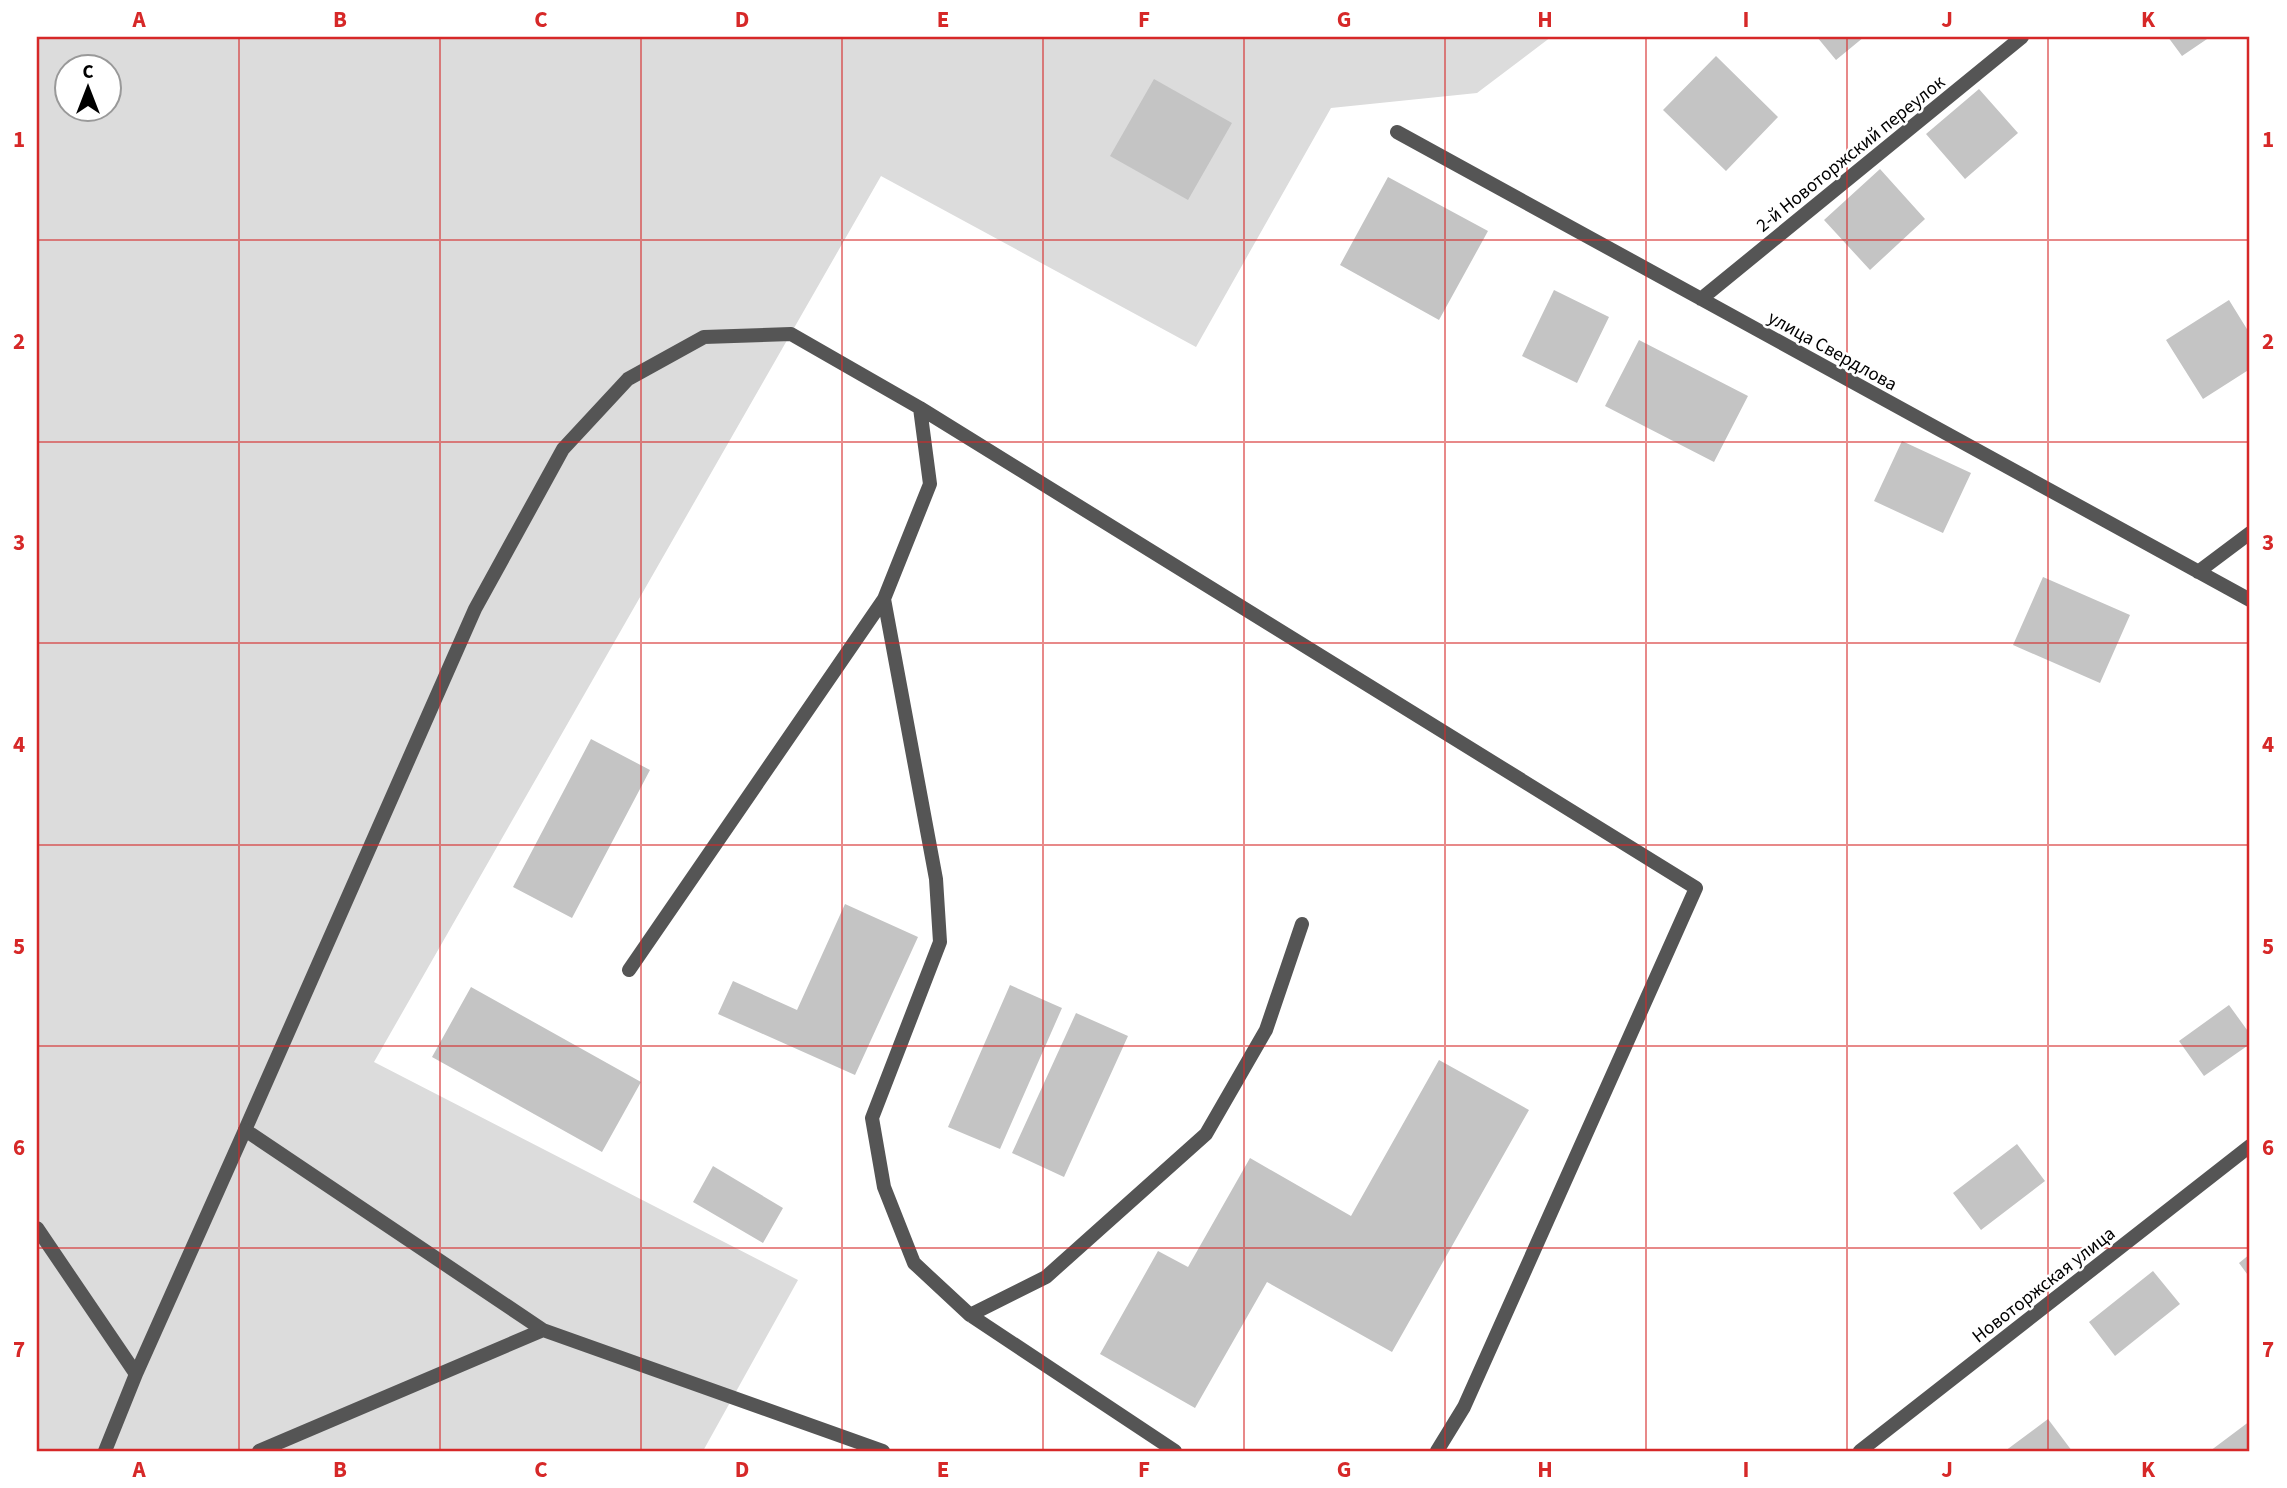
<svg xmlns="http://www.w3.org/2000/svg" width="2287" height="1488" viewBox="0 0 2287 1488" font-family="'Source Sans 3',sans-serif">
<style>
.green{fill:#dcdcdc;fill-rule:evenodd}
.building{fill:#c4c4c4}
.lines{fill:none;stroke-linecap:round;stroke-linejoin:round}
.service{stroke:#555;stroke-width:14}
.minor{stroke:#555;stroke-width:14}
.grid{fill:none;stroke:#d62828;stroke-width:2;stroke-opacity:0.55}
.labels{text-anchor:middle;stroke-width:5;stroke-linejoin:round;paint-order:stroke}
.street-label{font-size:19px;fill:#000;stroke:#fff}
.neatline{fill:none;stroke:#d62828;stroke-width:2.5}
.grid-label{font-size:23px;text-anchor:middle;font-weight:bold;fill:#d62828}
</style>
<rect width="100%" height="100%" fill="#fff"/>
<path class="green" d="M 37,37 L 1551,37 L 1477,93 L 1331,108 L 1196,347 L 881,176 L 374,1062 L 798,1280 L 703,1451 L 37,1451 ZM 66,66 L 108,66 L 108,108 L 66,108 Z"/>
<path class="building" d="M 1817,37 L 1864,37 L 1836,60 Z
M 2168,37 L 2210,37 L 2182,56 Z
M 1716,56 L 1778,117 L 1726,171 L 1663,110 Z
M 1154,79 L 1232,123 L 1188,200 L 1110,156 Z
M 1979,89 L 2018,133 L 1965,179 L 1926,134 Z
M 1880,169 L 1925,219 L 1870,270 L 1824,220 Z
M 1388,177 L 1488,231 L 1439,320 L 1340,265 Z
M 1554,290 L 1609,317 L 1577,383 L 1522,356 Z
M 2229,300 L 2250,334 L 2250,369 L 2203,399 L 2166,340 Z
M 1639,340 L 1748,396 L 1714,462 L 1605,406 Z
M 1902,441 L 1971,473 L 1943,533 L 1874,501 Z
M 2043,577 L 2130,615 L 2100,683 L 2013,645 Z
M 591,739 L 650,770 L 572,918 L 513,887 Z
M 845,904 L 918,937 L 855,1075 L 718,1014 L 733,981 L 797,1010 Z
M 1010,985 L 1062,1008 L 1000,1149 L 948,1127 Z
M 471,987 L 641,1082 L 602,1152 L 432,1057 Z
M 2229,1005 L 2250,1034 L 2250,1044 L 2204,1076 L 2179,1041 Z
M 1076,1013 L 1128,1036 L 1064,1177 L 1012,1153 Z
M 1439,1060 L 1529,1110 L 1392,1352 L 1267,1282 L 1195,1408 L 1100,1354 L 1158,1251 L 1188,1267 L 1250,1158 L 1351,1216 Z
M 2017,1144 L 2045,1181 L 1981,1230 L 1953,1193 Z
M 713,1166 L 783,1208 L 763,1243 L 693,1202 Z
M 2250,1254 L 2250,1278 L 2239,1263 Z
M 2153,1271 L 2180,1304 L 2115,1356 L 2089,1322 Z
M 2048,1419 L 2072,1451 L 2005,1451 Z
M 2250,1421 L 2250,1451 L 2210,1451 Z"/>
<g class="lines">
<path class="service" d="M 920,408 L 1696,888 L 1464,1407 L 1437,1451
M 884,599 L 936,879 L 940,942 L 872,1118 L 884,1187 L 914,1263 L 970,1315 L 1046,1277 L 1206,1134 L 1266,1030 L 1302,924
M 245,1130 L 475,609 L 563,449 L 628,379 L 704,337 L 791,334 L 920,408 L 930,484 L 884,599 L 629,970
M 970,1315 L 1175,1451"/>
<path class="minor" d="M 1397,132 L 2250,600
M 1701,299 L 2022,37
M 2198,572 L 2250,533
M 37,1228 L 136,1374
M 105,1451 L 136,1374 L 245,1130 L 543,1330 L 883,1451
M 259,1451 L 543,1330
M 1860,1451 L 2250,1146"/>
</g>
<path class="grid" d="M 239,37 L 239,1451M 440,37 L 440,1451M 641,37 L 641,1451M 842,37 L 842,1451M 1043,37 L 1043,1451M 1244,37 L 1244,1451M 1445,37 L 1445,1451M 1646,37 L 1646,1451M 1847,37 L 1847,1451M 2048,37 L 2048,1451M 37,240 L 2250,240M 37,442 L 2250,442M 37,643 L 2250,643M 37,845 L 2250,845M 37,1046 L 2250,1046M 37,1248 L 2250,1248"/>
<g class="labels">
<g class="street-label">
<text transform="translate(1850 153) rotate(-39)" y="7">2-й Новоторжский переулок</text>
<text transform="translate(1833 350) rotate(29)" y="7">улица Свердлова</text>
<text transform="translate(2043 1284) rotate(-38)" y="7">Новоторжская улица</text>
</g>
</g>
<rect width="2287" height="1488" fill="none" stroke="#ffffff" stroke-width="77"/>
<g transform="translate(88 88)"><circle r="33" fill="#ffffff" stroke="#999999" stroke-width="2"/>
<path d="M0-5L12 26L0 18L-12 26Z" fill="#000000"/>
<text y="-10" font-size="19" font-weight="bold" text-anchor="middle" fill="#000000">С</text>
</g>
<rect x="38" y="38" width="2210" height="1412" class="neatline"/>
<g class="grid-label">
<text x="139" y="27">A</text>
<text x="340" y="27">B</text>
<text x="541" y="27">C</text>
<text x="742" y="27">D</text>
<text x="943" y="27">E</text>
<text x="1144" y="27">F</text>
<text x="1344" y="27">G</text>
<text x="1545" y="27">H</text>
<text x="1746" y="27">I</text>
<text x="1947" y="27">J</text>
<text x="2148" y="27">K</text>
<text x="19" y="147">1</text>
<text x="2268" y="147">1</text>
<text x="19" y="349">2</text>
<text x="2268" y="349">2</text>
<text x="19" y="550">3</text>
<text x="2268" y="550">3</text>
<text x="19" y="752">4</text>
<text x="2268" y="752">4</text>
<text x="19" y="954">5</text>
<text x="2268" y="954">5</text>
<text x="19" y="1155">6</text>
<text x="2268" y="1155">6</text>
<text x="19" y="1357">7</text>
<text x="2268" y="1357">7</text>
<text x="139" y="1477">A</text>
<text x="340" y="1477">B</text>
<text x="541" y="1477">C</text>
<text x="742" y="1477">D</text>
<text x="943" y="1477">E</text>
<text x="1144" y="1477">F</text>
<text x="1344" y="1477">G</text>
<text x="1545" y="1477">H</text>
<text x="1746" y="1477">I</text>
<text x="1947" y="1477">J</text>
<text x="2148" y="1477">K</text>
</g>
</svg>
